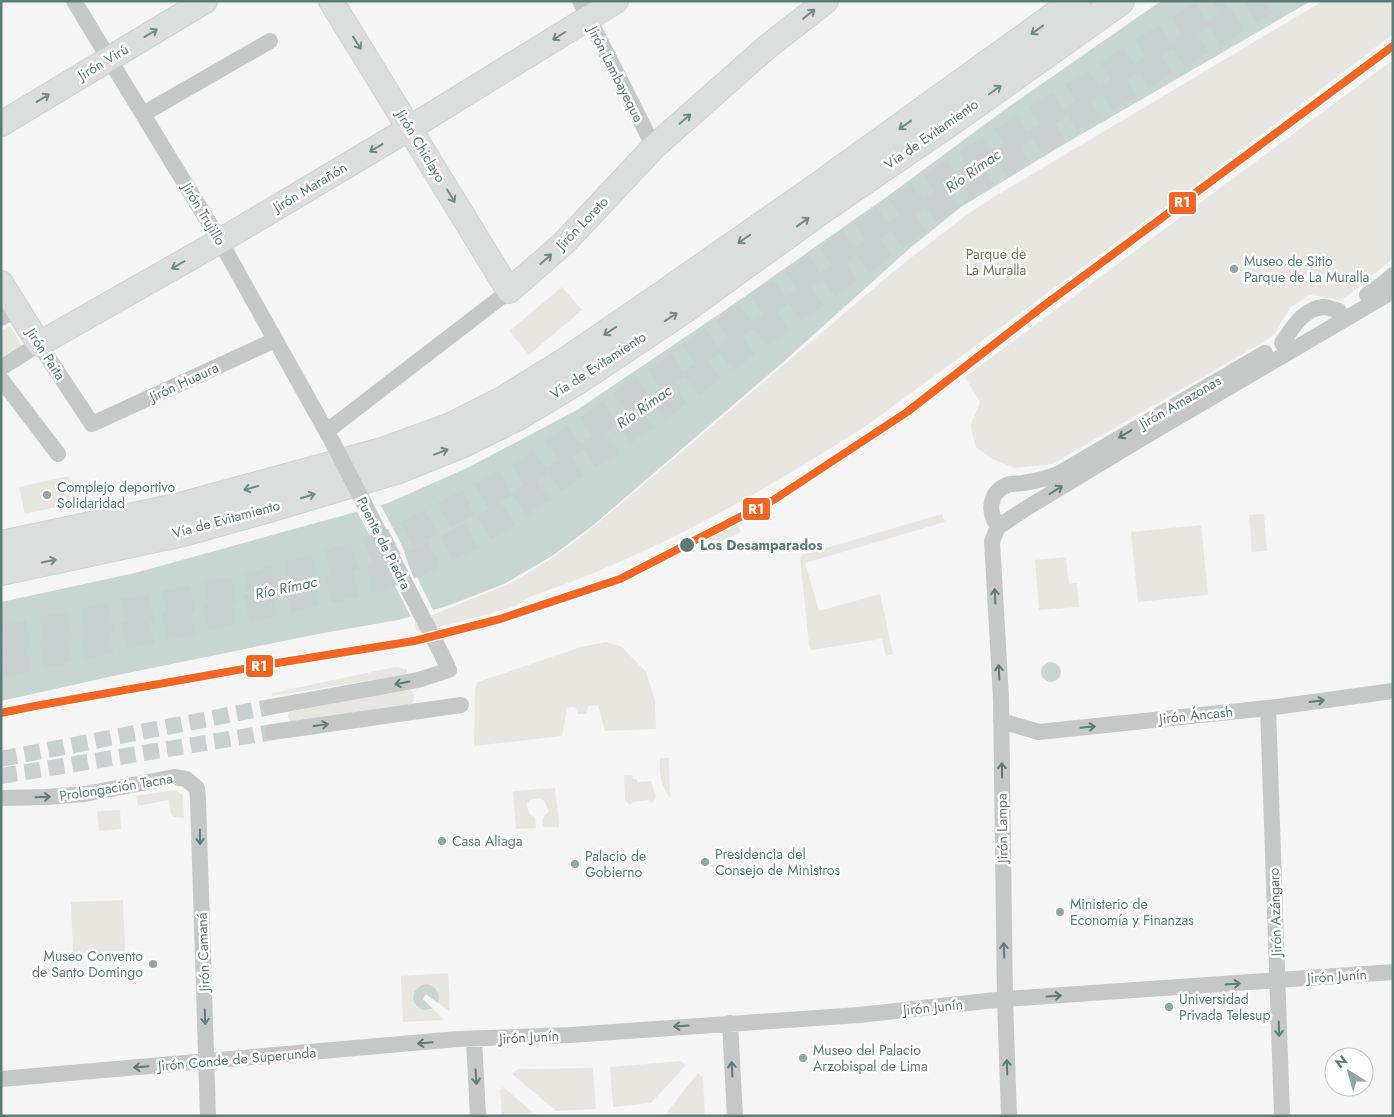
<svg xmlns="http://www.w3.org/2000/svg" width="1394" height="1117" viewBox="0 0 1394 1117" font-family="Jost,sans-serif">
<style>
.green{fill:#e7e6e1}
.water{fill:#c7d6d0}
.pier{fill:#f6f5f5}
.lines{fill:none;stroke-linecap:round;stroke-linejoin:round}
.street-tunnel{stroke:#c8d1cf;stroke-width:16;stroke-dasharray:16 8;stroke-linecap:butt}
.highway-tunnel{stroke:#c8d1cf;stroke-width:28;stroke-dasharray:28 14;stroke-linecap:butt}
.secondary-casing{stroke:#d0d1d1;stroke-width:26}
.highway-casing{stroke:#d0d1d1;stroke-width:30}
.street{stroke:#c5c8c7;stroke-width:16}
.secondary{stroke:#dcdddd;stroke-width:24}
.highway{stroke:#dcdddd;stroke-width:28}
.rail-casing{stroke:#bbbfbe;stroke-width:5.5}
.rail{stroke:#fff;stroke-width:4;stroke-dasharray:11;stroke-linecap:butt}
.street-bridge{stroke:#c5c8c7;stroke-width:16}
.rail-1-casing{stroke:#fff;stroke-width:11}
.rail-1{stroke:#f26522;stroke-width:8}
.oneway{stroke:#6f8b86}
.oneway2{stroke:#5c7c77}
.poi-dot{fill:#92a6a3;stroke:#fff;stroke-width:2}
.stop-dot{fill:#5c7c77;stroke:#fff;stroke-width:2}
.labels{text-anchor:middle;stroke-width:5;stroke-linejoin:round;paint-order:stroke}
.street-label{font-size:14px;fill:#5c7c77;stroke:#fff}
.park-label{font-size:14px;fill:#74795f;stroke:#fff}
.poi-label{font-size:14px;fill:#5c7c77;stroke:#fff;text-anchor:start}
.stop-label{font-size:14px;font-weight:bold;fill:#5c7c77;stroke:#fff;text-anchor:start}
.water-label{font-size:15px;font-style:italic;fill:#5a7c71;stroke:#fff}
.line-badge{stroke:#fff;stroke-width:2}
.badge-label{font-size:14px;text-anchor:middle;font-weight:bold;fill:#fff}
</style>
<rect width="100%" height="100%" fill="#f6f5f5"/>
<path class="green" d="M 1323,1 L 1393,1 L 1393,34 L 1196,184 L 866,426 C 794,472 721,515 644,551 C 608,567 572,583 534,595 C 527,597 522,603 515,606 C 483,616 451,624 419,632 L 416,630 L 415,622 L 511,583 L 552,558 L 585,534 L 894,271 L 965,216 L 997,195 Z
M 1393,60 L 1393,257 L 1389,262 L 1349,295 L 1339,300 L 1310,295 L 1291,307 L 1272,337 L 1052,464 L 1015,468 L 992,459 L 976,447 L 972,434 L 971,424 L 980,402 L 965,377 Z
M 562,287 L 582,310 L 529,355 L 509,331 Z
M 10,326 L 23,347 L 1,360 L 1,331 Z
M 69,476 L 74,503 L 25,514 L 19,487 Z
M 942,514 L 945,522 L 805,563 L 819,611 L 880,594 L 893,654 L 886,656 L 882,639 L 812,650 L 809,645 L 800,558 L 802,555 Z
M 1264,514 L 1267,551 L 1252,552 L 1249,515 Z
M 737,524 L 741,532 L 703,551 L 699,543 Z
M 1201,525 L 1208,595 L 1138,602 L 1131,532 Z
M 1066,557 L 1069,584 L 1077,583 L 1079,607 L 1039,610 L 1035,560 Z
M 606,642 L 622,647 L 646,672 L 655,701 L 656,729 L 605,731 L 598,705 L 588,706 L 587,714 L 578,714 L 575,707 L 567,708 L 562,736 L 474,746 L 475,688 L 478,682 L 581,647 Z
M 395,667 L 407,669 L 407,672 L 404,675 L 272,696 L 272,693 Z
M 407,689 C 416,692 416,700 410,706 L 291,722 L 288,717 L 289,712 Z
M 660,758 L 669,758 L 670,798 C 661,785 659,774 660,758 Z
M 624,775 L 632,775 L 633,779 L 636,779 L 638,782 L 651,781 L 656,797 L 652,804 L 649,800 L 633,802 L 630,805 L 625,800 Z
M 555,788 C 556,802 559,813 559,827 L 543,827 L 542,819 L 549,811 L 544,801 L 540,798 L 530,800 L 527,804 L 529,813 L 535,818 L 536,828 L 516,829 L 513,791 Z
M 175,790 L 183,795 L 184,818 L 174,817 L 171,814 L 169,800 L 138,806 L 136,796 Z
M 120,810 L 121,829 L 99,831 L 97,811 Z
M 123,900 L 125,951 L 73,953 L 71,902 Z
M 448,973 L 450,1012 L 438,1003 L 439,999 L 437,990 L 413,994 C 412,1007 422,1013 433,1009 L 444,1020 L 403,1022 L 401,976 Z
M 681,1061 L 686,1065 L 651,1103 L 613,1107 L 610,1067 Z
M 593,1068 L 596,1109 L 556,1111 L 512,1074 L 518,1069 Z
M 698,1073 L 703,1078 L 705,1116 L 664,1116 Z
M 503,1087 L 537,1116 L 502,1116 L 500,1090 Z"/>
<path class="water" d="M 1161,1 L 1311,1 L 1056,149 L 961,207 L 909,249 L 781,364 L 591,527 L 552,556 L 504,584 L 447,606 L 398,620 L 318,634 L 113,676 L 1,701 L 1,602 L 135,573 L 388,503 L 467,468 L 577,410 L 734,304 L 892,193 L 1007,108 Z
M1041 672a10 10 0 1 1 20 0a10 10 0 1 1-20 0Z
M 426,984 C 436,986 441,993 438,1003 L 426,994 L 423,999 L 433,1009 L 423,1010 C 408,1004 411,987 426,984 Z"/>
<path class="pier" d="M 379,502 L 397,536 L 434,612 L 412,619 L 356,509 Z"/>
<g class="lines">
<path class="street-tunnel" d="M 1,759 L 270,707
M 1,776 L 273,732"/>
<path class="highway-tunnel" d="M 1,640 L 252,586 L 345,559 L 391,543 L 524,474 L 919,194 L 1223,1
M 1,664 L 377,578 L 418,562 L 477,533 L 664,403 L 938,205 L 1140,77 L 1266,1"/>
<defs>
<path id="secondary" d="M 331,1 L 509,291 L 564,243 L 654,147 L 766,48 L 826,1
M 1,124 L 205,1
M 1,283 L 39,344 L 220,241 L 410,128 L 616,1"/>
<path id="highway" d="M 1,545 L 176,508 L 382,452 L 451,427 L 506,399 L 564,363 L 666,293 L 811,192 L 1076,1
M 1,571 L 183,532 L 269,508 L 396,470 L 463,443 L 518,416 L 576,381 L 681,311 L 825,207 L 964,112 L 1120,1"/>
</defs>
<use href="#secondary" class="secondary-casing"/>
<use href="#highway" class="highway-casing"/>
<path class="street" d="M 74,1 L 220,241 L 333,443
M 580,1 L 654,147
M 143,114 L 270,41
M 1367,295 L 1384,283 L 1393,275
M 1,318 L 17,309
M 1282,343 C 1292,329 1303,308 1324,307 C 1328,307 1335,310 1339,311
M 1,368 L 39,344 L 92,424 L 275,340
M 1,379 L 58,454
M 327,431 L 509,291
M 1003,524 L 994,520 C 988,506 992,491 1007,485 C 1012,483 1018,484 1023,483 C 1036,481 1048,479 1060,473 L 1265,353
M 270,707 L 418,680 L 449,670 L 442,655
M 1268,708 L 1282,1116
M 1001,721 L 1039,732 L 1268,708 L 1393,691
M 273,732 L 461,705
M 1,798 L 47,797 L 85,794 L 174,777 L 186,779 L 197,788 L 198,799 L 208,1116
M 730,1023 L 735,1116
M 474,1039 L 478,1116
M 1,1079 L 458,1039 L 570,1035 L 859,1015 L 1005,999 L 1393,972
M 1009,1116 L 1005,999 L 1001,699 L 992,541 L 998,527 L 1025,509 L 1146,436 L 1393,291"/>
<use href="#secondary" class="secondary"/>
<use href="#highway" class="highway"/>
<defs>
<path id="rail" d="M 1,713 L 35,706 L 277,663 L 414,641 L 500,619 L 620,579 L 687,545"/>
</defs>
<use href="#rail" class="rail-casing"/>
<use href="#rail" class="rail"/>
<path class="street-bridge" d="M 333,443 L 442,655"/>
<defs>
<path id="rail-1" d="M 1,713 L 35,706 L 277,663 L 414,641 L 500,619 L 620,579 L 775,499 L 907,412 L 1042,307 L 1393,46"/>
</defs>
<use href="#rail-1" class="rail-1-casing"/>
<use href="#rail-1" class="rail-1"/>
</g>
<defs><path id="oneway-shaft" d="M-6 0H5M1.5-3L5.5 0L1.5 3" fill="none" stroke-width="1.6" stroke-linecap="round" stroke-linejoin="round" transform="scale(1.25)"/></defs>
<g class="oneway">
<use href="#oneway-shaft" transform="translate(809 14) rotate(-38)"/>
<use href="#oneway-shaft" transform="translate(1037 30) rotate(144)"/>
<use href="#oneway-shaft" transform="translate(151 33) rotate(-31)"/>
<use href="#oneway-shaft" transform="translate(559 36) rotate(148)"/>
<use href="#oneway-shaft" transform="translate(357 43) rotate(58)"/>
<use href="#oneway-shaft" transform="translate(995 90) rotate(-35)"/>
<use href="#oneway-shaft" transform="translate(43 98) rotate(-31)"/>
<use href="#oneway-shaft" transform="translate(685 119) rotate(-41)"/>
<use href="#oneway-shaft" transform="translate(905 125) rotate(144)"/>
<use href="#oneway-shaft" transform="translate(376 148) rotate(149)"/>
<use href="#oneway-shaft" transform="translate(451 196) rotate(59)"/>
<use href="#oneway-shaft" transform="translate(803 222) rotate(-36)"/>
<use href="#oneway-shaft" transform="translate(744 239) rotate(145)"/>
<use href="#oneway-shaft" transform="translate(546 259) rotate(-41)"/>
<use href="#oneway-shaft" transform="translate(178 265) rotate(150)"/>
<use href="#oneway-shaft" transform="translate(671 317) rotate(-34)"/>
<use href="#oneway-shaft" transform="translate(610 331) rotate(146)"/>
<use href="#oneway-shaft" transform="translate(441 452) rotate(-21)"/>
<use href="#oneway-shaft" transform="translate(251 488) rotate(165)"/>
<use href="#oneway-shaft" transform="translate(308 496) rotate(-17)"/>
<use href="#oneway-shaft" transform="translate(49 561) rotate(-12)"/>
</g>
<g class="oneway2">
<use href="#oneway-shaft" transform="translate(1125 434) rotate(149)"/>
<use href="#oneway-shaft" transform="translate(1056 490) rotate(-32)"/>
<use href="#oneway-shaft" transform="translate(995 596) rotate(-93)"/>
<use href="#oneway-shaft" transform="translate(999 672) rotate(-93)"/>
<use href="#oneway-shaft" transform="translate(402 683) rotate(169)"/>
<use href="#oneway-shaft" transform="translate(1317 701) rotate(-7)"/>
<use href="#oneway-shaft" transform="translate(321 725) rotate(-8)"/>
<use href="#oneway-shaft" transform="translate(1088 727) rotate(-6)"/>
<use href="#oneway-shaft" transform="translate(1002 770) rotate(-91)"/>
<use href="#oneway-shaft" transform="translate(43 797) rotate(-2)"/>
<use href="#oneway-shaft" transform="translate(200 837) rotate(89)"/>
<use href="#oneway-shaft" transform="translate(1004 950) rotate(-91)"/>
<use href="#oneway-shaft" transform="translate(1233 984) rotate(-4)"/>
<use href="#oneway-shaft" transform="translate(1054 996) rotate(-4)"/>
<use href="#oneway-shaft" transform="translate(205 1017) rotate(88)"/>
<use href="#oneway-shaft" transform="translate(681 1026) rotate(176)"/>
<use href="#oneway-shaft" transform="translate(1279 1029) rotate(88)"/>
<use href="#oneway-shaft" transform="translate(425 1043) rotate(175)"/>
<use href="#oneway-shaft" transform="translate(141 1067) rotate(175)"/>
<use href="#oneway-shaft" transform="translate(1007 1067) rotate(-92)"/>
<use href="#oneway-shaft" transform="translate(732 1069) rotate(-93)"/>
<use href="#oneway-shaft" transform="translate(476 1077) rotate(87)"/>
</g>
<g class="poi-dot">
<circle cx="1234" cy="269" r="5"/>
<circle cx="47" cy="495" r="5"/>
<circle cx="442" cy="841" r="5"/>
<circle cx="705" cy="862" r="5"/>
<circle cx="575" cy="864" r="5"/>
<circle cx="1060" cy="912" r="5"/>
<circle cx="153" cy="964" r="5"/>
<circle cx="1169" cy="1007" r="5"/>
<circle cx="803" cy="1058" r="5"/>
</g>
<circle class="stop-dot" cx="687" cy="545" r="8"/>
<g class="labels">
<g class="street-label">
<text transform="translate(103 62) rotate(-31)" y="5">Jirón Virú</text>
<text transform="translate(616 74) rotate(63)" y="5">Jirón Lambayeque</text>
<text transform="translate(931 134) rotate(-35)" y="5">Vía de Evitamiento</text>
<text transform="translate(421 146) rotate(59)" y="5">Jirón Chiclayo</text>
<text transform="translate(310 187) rotate(-31)" y="5">Jirón Marañón</text>
<text transform="translate(204 214) rotate(59)" y="5">Jirón Trujillo</text>
<text transform="translate(582 223) rotate(-46)" y="5">Jirón Loreto</text>
<text transform="translate(46 354) rotate(57)" y="5">Jirón Paita</text>
<text transform="translate(598 365) rotate(-33)" y="5">Vía de Evitamiento</text>
<text transform="translate(184 382) rotate(-25)" y="5">Jirón Huaura</text>
<text transform="translate(1180 402) rotate(-30)" y="5">Jirón Amazonas</text>
<text transform="translate(226 519) rotate(-15)" y="5">Vía de Evitamiento</text>
<text transform="translate(384 543) rotate(63)" y="5">Puente de Piedra</text>
<text transform="translate(1196 715) rotate(-6)" y="5">Jirón Áncash</text>
<text transform="translate(116 787) rotate(-9)" y="5">Prolongación Tacna</text>
<text transform="translate(1002 828) rotate(-91)" y="5">Jirón Lampa</text>
<text transform="translate(1275 912) rotate(-92)" y="5">Jirón Azángaro</text>
<text transform="translate(203 952) rotate(-92)" y="5">Jirón Camaná</text>
<text transform="translate(1337 976) rotate(-4)" y="5">Jirón Junín</text>
<text transform="translate(933 1007) rotate(-6)" y="5">Jirón Junín</text>
<text transform="translate(529 1037) rotate(-3)" y="5">Jirón Junín</text>
<text transform="translate(237 1059) rotate(-5)" y="5">Jirón Conde de Superunda</text>
</g>
<g class="park-label">
<text x="996" y="259">Parque de<tspan x="996" dy="16">La Muralla</tspan></text>
</g>
<g class="poi-label">
<text x="1244" y="266">Museo de Sitio<tspan x="1244" dy="16">Parque de La Muralla</tspan></text>
<text x="57" y="492">Complejo deportivo<tspan x="57" dy="16">Solidaridad</tspan></text>
<text x="452" y="846">Casa Aliaga</text>
<text x="715" y="859">Presidencia del<tspan x="715" dy="16">Consejo de Ministros</tspan></text>
<text x="585" y="861">Palacio de<tspan x="585" dy="16">Gobierno</tspan></text>
<text x="1070" y="909">Ministerio de<tspan x="1070" dy="16">Economía y Finanzas</tspan></text>
<text x="143" y="961" text-anchor="end">Museo Convento<tspan x="143" dy="16">de Santo Domingo</tspan></text>
<text x="1179" y="1004">Universidad<tspan x="1179" dy="16">Privada Telesup</tspan></text>
<text x="813" y="1055">Museo del Palacio<tspan x="813" dy="16">Arzobispal de Lima</tspan></text>
</g>
<g class="stop-label">
<text x="700" y="550">Los Desamparados</text>
</g>
<g class="water-label">
<text transform="translate(973 171) rotate(-35)" y="5">Río Rímac</text>
<text transform="translate(644 407) rotate(-35)" y="5">Río Rímac</text>
<text transform="translate(286 588) rotate(-12)" y="5">Río Rímac</text>
</g>
</g>
<g class="line-badge">
<rect x="1168" y="191" width="29" height="24" rx="5" fill="#f26522"/>
<rect x="742" y="497" width="29" height="24" rx="5" fill="#f26522"/>
<rect x="245" y="654" width="29" height="24" rx="5" fill="#f26522"/>
</g>
<g class="badge-label">
<text x="1182" y="207">R1</text>
<text x="756" y="514">R1</text>
<text x="259" y="671">R1</text>
</g>
<rect width="1394" height="1117" fill="none" stroke="#5c7c77" stroke-width="5"/>
<g transform="translate(1349 1072) rotate(323)"><circle r="24" fill="#ffffff" stroke="#becbc9"/>
<path d="M0-4L9 19L0 12L-9 19Z" fill="#92a6a3"/>
<text y="-8" font-size="14" font-weight="bold" text-anchor="middle" fill="#5c7c77">N</text>
</g>
</svg>
